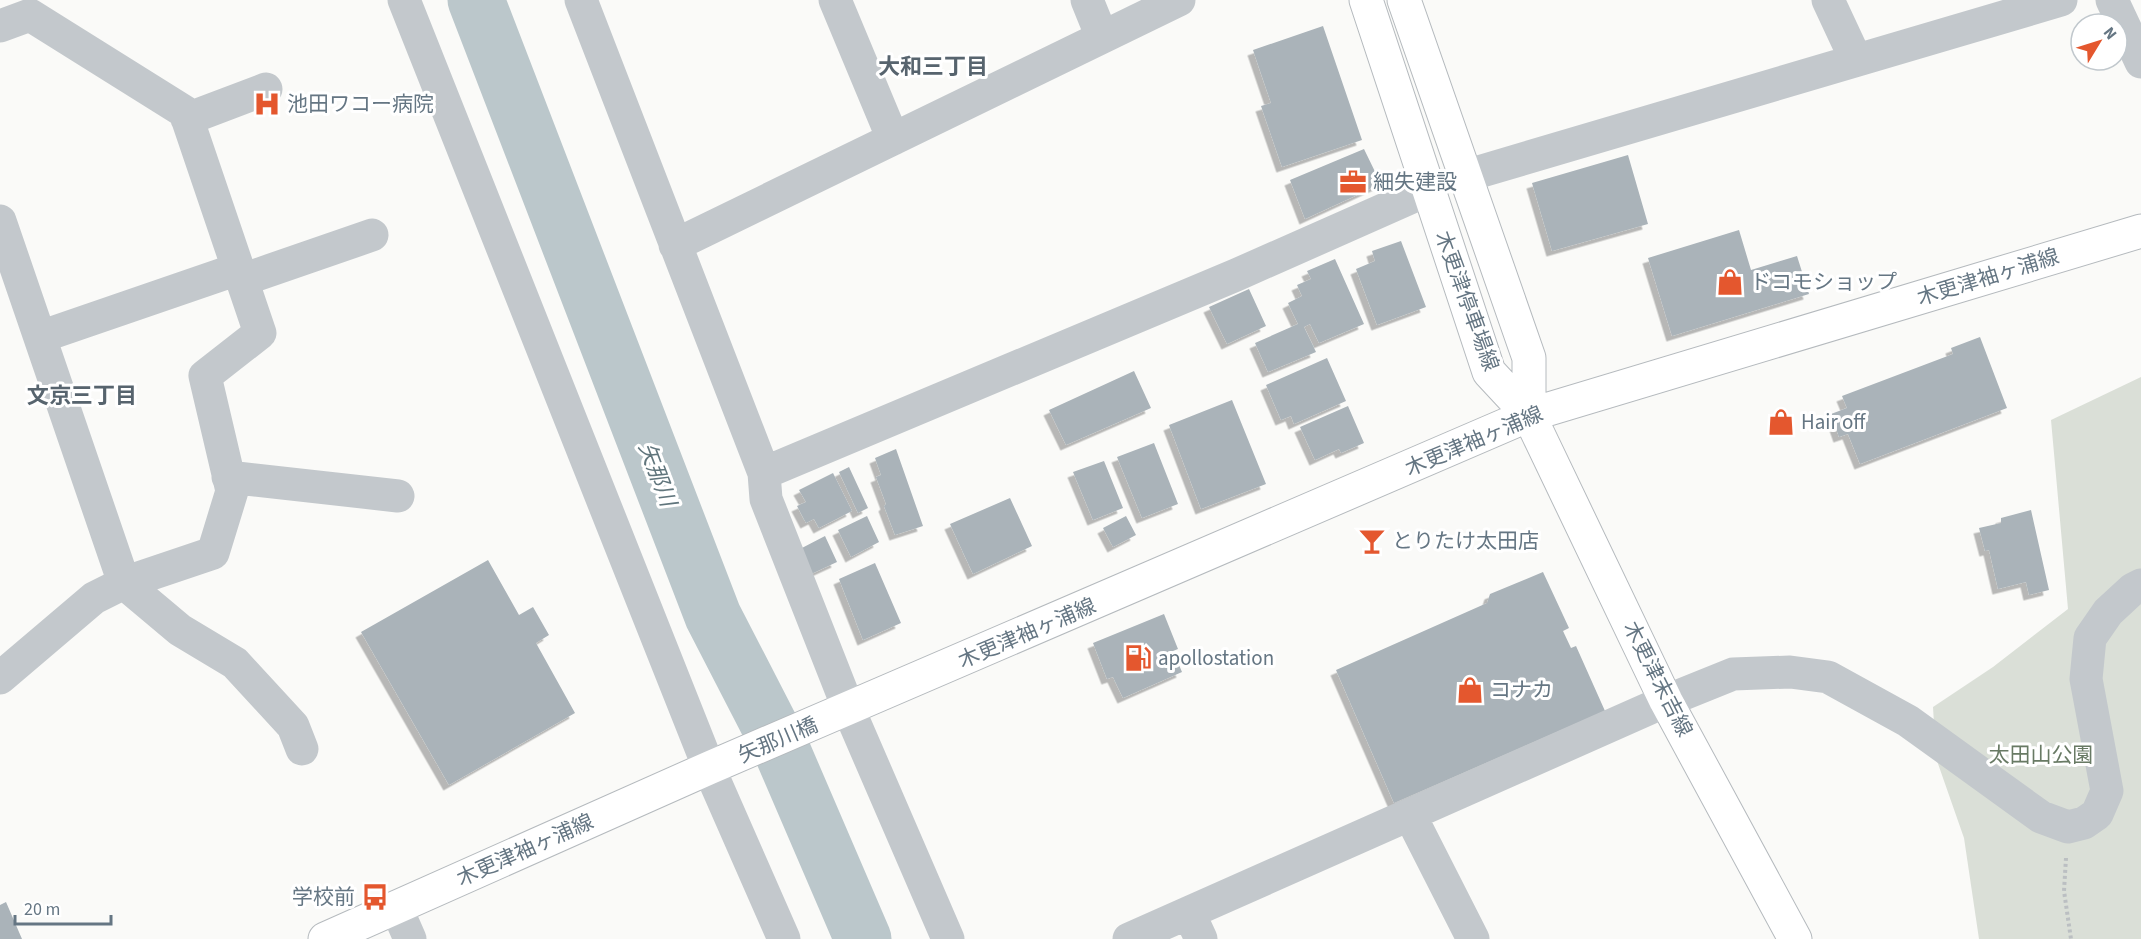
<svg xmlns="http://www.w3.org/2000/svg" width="2141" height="939" viewBox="0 0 2141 939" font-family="'Source Sans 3','Noto Sans JP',sans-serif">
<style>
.green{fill:#dadfd7}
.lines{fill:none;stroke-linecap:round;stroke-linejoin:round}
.river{stroke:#bbc7cb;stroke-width:57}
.building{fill:#aab3b9;filter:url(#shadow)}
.major-casing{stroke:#b5babe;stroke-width:35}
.path{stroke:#bbbfc2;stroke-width:4;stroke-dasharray:3 3;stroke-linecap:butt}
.minor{stroke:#c3c8cc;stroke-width:33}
.major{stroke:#fff;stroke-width:33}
.labels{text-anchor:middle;stroke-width:6;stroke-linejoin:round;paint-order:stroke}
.poi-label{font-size:21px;fill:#657683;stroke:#fff;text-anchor:start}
.street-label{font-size:21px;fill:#657683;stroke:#fff}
.park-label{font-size:21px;fill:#687a64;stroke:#fff}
.neighbourhood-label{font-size:22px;font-weight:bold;fill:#57646e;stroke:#fff}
.water-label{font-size:22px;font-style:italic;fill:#60757c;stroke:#fff}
</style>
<defs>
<filter id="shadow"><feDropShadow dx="-5.5" dy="5.5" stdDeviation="0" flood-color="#0004"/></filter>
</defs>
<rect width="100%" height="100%" fill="#fafaf8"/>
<path class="green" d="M 2141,377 L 2141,939 L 1979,939 L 1964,838 L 1936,758 L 1933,707 L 1993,667 L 2068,609 L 2051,420 Z"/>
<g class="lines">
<path class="river" d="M 476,0 L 713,616 L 780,746 L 863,939"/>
</g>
<path class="building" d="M 1323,26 L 1362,140 L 1282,167 L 1261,106 L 1271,103 L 1253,50 Z
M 1364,149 L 1381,184 L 1305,219 L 1290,180 Z
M 1628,155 L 1648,224 L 1552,251 L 1532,183 Z
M 1739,230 L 1751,270 L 1797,256 L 1809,294 L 1672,336 L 1648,258 Z
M 1401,241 L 1426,307 L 1377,325 L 1356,269 L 1375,261 L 1372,251 Z
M 1335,259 L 1364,324 L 1319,343 L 1310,324 L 1304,327 L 1316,352 L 1268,372 L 1255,343 L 1298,324 L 1288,303 L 1302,296 L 1297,285 L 1311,279 L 1307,271 Z
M 1249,289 L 1266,326 L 1227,344 L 1209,307 Z
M 1980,337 L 2007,408 L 1860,464 L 1848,434 L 1839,437 L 1831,414 L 1847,408 L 1842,396 L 1953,354 L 1951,348 Z
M 1327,358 L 1346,401 L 1294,424 L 1291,416 L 1281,420 L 1266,385 Z
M 1134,371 L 1151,408 L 1066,445 L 1049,410 Z
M 1232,400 L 1266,484 L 1201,509 L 1169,425 Z
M 1348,406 L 1364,443 L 1341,453 L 1339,449 L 1315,460 L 1300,427 Z
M 1154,443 L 1178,504 L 1142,518 L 1117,457 Z
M 896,449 L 923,526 L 895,535 L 884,506 L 886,504 L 876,477 L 881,475 L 875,458 Z
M 1104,461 L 1123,508 L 1093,520 L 1073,472 Z
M 849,467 L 868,508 L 858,513 L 839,472 Z
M 833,473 L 852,511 L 819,528 L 814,519 L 806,523 L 797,506 L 806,502 L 799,490 Z
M 1010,498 L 1032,546 L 973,574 L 950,524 Z
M 2031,510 L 2049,590 L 2029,595 L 2026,582 L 1998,589 L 1989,550 L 1985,551 L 1979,528 L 2001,523 L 2001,518 Z
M 867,516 L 879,542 L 851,557 L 838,530 Z
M 1126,516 L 1136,535 L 1113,547 L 1103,528 Z
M 825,536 L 837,562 L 811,574 L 800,549 Z
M 488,560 L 519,615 L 533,607 L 549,635 L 536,643 L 575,713 L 449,785 L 361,632 Z
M 875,563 L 901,623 L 863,640 L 839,579 Z
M 1543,572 L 1569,628 L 1563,631 L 1571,648 L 1576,646 L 1605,711 L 1394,803 L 1336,670 L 1487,603 L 1490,594 Z
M 1164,614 L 1178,649 L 1173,651 L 1182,672 L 1123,698 L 1113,677 L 1107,679 L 1093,643 Z
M 6,902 L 22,939 L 0,939 L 0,905 Z"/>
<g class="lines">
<defs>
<path id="major" d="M 1366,0 L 1489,372 L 1529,415 L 1666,701 L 1795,939
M 1404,0 L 1529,358 L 1529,415
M 325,939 L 709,768 L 1529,415 L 2141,231"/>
</defs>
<use href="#major" class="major-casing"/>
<path class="path" d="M 2066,858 L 2064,891 L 2071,939"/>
<path class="minor" d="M 404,0 L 709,768 L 784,939
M 581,0 L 764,473 L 766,499 L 849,710 L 948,939
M 835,0 L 893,139
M 1087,0 L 1102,37
M 1828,0 L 1856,60
M 2112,0 L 2141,62
M 0,26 L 30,15 L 185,112 L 260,333 L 205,376 L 232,491 L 213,553 L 124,583 L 94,598 L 0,678
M 187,119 L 266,89
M 1465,176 L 2061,0
M 0,221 L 124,583 L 180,630 L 235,663 L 293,726 L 302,749
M 675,245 L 1179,0
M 242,280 L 372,235
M 40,337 L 238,269
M 764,473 L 1236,275 L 1428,190
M 228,477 L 398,496
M 1410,815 L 1473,939
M 396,907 L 410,939
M 1189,913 L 1201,939
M 1129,939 L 1666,701 L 1733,674 L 1790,672 L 1828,677 L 1908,721 L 2041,817 L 2068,827 L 2084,823 L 2097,814 L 2107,791 L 2086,679 L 2090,638 L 2108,612 L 2133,589 L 2141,585"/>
<use href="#major" class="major"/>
</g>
<defs>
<symbol id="hospital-bare" viewBox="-9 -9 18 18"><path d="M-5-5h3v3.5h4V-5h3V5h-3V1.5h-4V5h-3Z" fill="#e4572e" stroke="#fff" stroke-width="2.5" paint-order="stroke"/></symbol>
<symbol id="office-bare" viewBox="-9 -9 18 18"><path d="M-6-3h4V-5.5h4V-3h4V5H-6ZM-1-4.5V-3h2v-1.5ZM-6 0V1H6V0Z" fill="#e4572e" stroke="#fff" stroke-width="2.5" paint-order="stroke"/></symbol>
<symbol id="shop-bare" viewBox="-9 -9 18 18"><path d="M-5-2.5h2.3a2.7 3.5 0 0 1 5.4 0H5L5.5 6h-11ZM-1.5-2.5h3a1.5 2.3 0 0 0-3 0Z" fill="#e4572e" stroke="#fff" stroke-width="2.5" paint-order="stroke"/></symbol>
<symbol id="bar-bare" viewBox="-9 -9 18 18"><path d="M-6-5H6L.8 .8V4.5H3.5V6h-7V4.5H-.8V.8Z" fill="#e4572e" stroke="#fff" stroke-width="2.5" paint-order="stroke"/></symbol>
<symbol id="fuel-bare" viewBox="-9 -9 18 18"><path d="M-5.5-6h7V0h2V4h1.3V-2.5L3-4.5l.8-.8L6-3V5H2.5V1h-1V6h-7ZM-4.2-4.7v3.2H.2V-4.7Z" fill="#e4572e" stroke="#fff" stroke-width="2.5" paint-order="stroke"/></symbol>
<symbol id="bus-bare" viewBox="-9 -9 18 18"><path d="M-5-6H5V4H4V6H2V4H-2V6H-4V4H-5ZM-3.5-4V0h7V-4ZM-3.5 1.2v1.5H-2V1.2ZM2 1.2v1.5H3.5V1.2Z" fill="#e4572e" stroke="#fff" stroke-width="2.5" paint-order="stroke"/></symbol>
</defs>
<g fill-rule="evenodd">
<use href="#hospital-bare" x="248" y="85" width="38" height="38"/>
<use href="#office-bare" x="1334" y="163" width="38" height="38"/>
<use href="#shop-bare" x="1711" y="263" width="38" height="38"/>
<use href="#shop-bare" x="1762" y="403" width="38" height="38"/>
<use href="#bar-bare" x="1353" y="522" width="38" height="38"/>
<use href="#fuel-bare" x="1119" y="639" width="38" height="38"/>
<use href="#shop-bare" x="1451" y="671" width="38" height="38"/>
<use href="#bus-bare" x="356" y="878" width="38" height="38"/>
</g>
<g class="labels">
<g class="poi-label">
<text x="287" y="111">池田ワコー病院</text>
<text x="1373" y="189">細失建設</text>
<text x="1750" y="289">ドコモショップ</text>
<text x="1801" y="429">Hair off</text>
<text x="1392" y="548">とりたけ太田店</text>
<text x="1158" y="665">apollostation</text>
<text x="1490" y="697">コナカ</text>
<text x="355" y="904" text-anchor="end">学校前</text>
</g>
<g class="street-label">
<text transform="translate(1988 277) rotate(-17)" y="7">木更津袖ヶ浦線</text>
<text transform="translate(1467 301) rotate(70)" y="7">木更津停車場線</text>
<text transform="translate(1474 441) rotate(-23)" y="7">木更津袖ヶ浦線</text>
<text transform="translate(1027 633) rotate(-23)" y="7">木更津袖ヶ浦線</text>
<text transform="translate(1658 679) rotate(63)" y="7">木更津末吉線</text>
<text transform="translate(778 740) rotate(-23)" y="7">矢那川橋</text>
<text transform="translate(525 850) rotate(-24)" y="7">木更津袖ヶ浦線</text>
</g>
<g class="park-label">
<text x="2041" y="762">太田山公園</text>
</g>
<g class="neighbourhood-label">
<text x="933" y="74">大和三丁目</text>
<text x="82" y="403">文京三丁目</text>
</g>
<g class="water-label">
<text transform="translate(658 474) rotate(69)" y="8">矢那川</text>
</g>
</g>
<g transform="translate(2099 42) rotate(52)"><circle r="28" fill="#ffffff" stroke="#c1c8cd" stroke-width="1.5"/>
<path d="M0-4.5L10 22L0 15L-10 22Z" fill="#e4572e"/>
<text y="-9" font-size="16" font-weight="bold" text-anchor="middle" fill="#657683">N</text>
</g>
<path d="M15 915v9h96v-9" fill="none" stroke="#657683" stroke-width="3"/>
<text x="24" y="915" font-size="18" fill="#657683" stroke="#ffffff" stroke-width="4.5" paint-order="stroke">20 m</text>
</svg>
